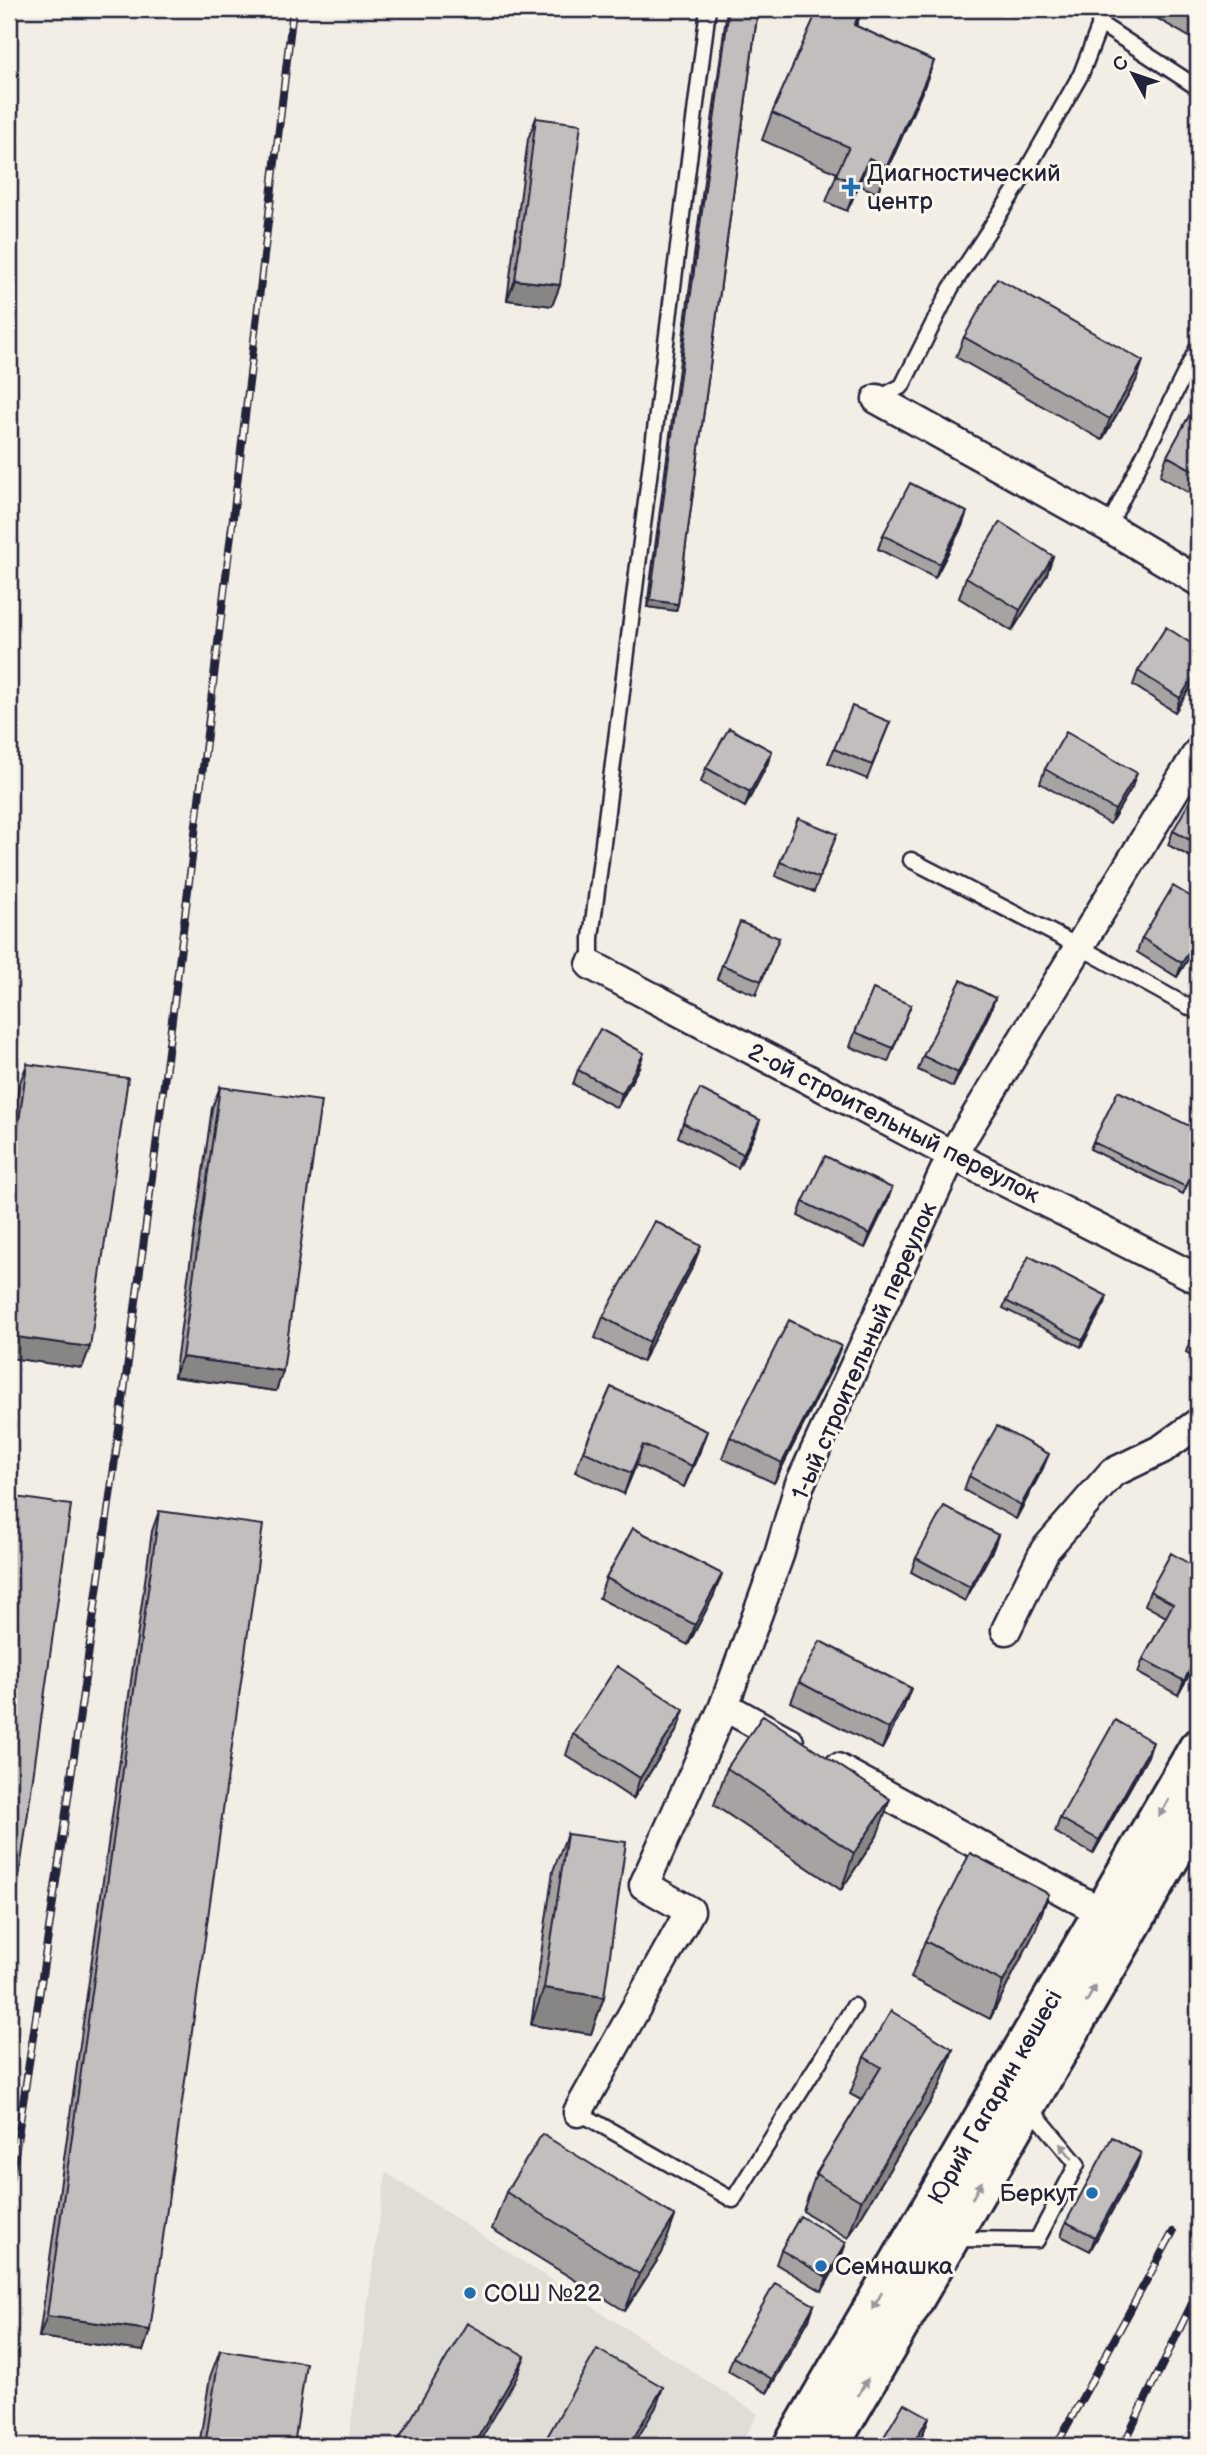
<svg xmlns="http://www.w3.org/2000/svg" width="1207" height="2455" viewBox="0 0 1207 2455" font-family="'Balsamiq Sans',sans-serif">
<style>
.built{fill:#e0dcd6}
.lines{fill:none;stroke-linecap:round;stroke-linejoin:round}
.lane-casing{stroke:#22223b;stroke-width:19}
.street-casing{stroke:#22223b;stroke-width:33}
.primary-casing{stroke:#22223b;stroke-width:44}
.lane{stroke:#fbf7ec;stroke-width:14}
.street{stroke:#fbf7ec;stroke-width:28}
.primary{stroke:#fbf7ec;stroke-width:38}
.rail-casing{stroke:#22223b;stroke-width:8}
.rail{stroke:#fbf7ec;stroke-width:5;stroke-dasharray:16;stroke-linecap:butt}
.wall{fill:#a7a3a3;stroke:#22223b;stroke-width:2}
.shaded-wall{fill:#888585;stroke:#22223b;stroke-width:2}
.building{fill:#c2bebe;stroke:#22223b;stroke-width:2}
.oneway{fill:#99979c}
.poi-dot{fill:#1f6fb2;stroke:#fbf7ec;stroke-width:2.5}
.labels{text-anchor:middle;stroke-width:6;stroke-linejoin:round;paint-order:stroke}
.poi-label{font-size:24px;fill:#22223b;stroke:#fbf7ec;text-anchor:start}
.street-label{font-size:24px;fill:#22223b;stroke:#fbf7ec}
</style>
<rect width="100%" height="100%" fill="#f2eee5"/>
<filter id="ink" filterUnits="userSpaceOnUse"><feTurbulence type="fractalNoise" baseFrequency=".0143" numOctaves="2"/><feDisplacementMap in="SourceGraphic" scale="14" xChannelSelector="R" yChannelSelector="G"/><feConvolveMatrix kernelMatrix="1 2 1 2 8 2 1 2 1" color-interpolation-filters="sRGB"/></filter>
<g filter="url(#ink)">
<path class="built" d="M 386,2173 L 758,2414 L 739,2446 L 348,2446 Z"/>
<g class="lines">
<defs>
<path id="lane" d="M 1099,23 L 1198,88
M 877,399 L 902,386 L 951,288 L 1017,187 L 1081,74 L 1106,9
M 1108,527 L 1198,347
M 911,860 L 1080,947 L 1198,1012
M 591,965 L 591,938 L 708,9
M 578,2112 L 733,2200 L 854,2006
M 954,2239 L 1037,2240 L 1077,2164 L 1028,2105"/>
<path id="street" d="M 877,399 L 1108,527 L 1198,581
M 591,965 L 952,1155 L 1198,1279
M 1006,1630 L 1045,1550 L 1112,1473 L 1162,1449 L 1198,1423
M 724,1706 L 789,1742
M 837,1768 L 1118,1921
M 578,2112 L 690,1911 L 644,1885 L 724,1706 L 779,1555 L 799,1486 L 952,1155 L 1198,752"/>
<path id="primary" d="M 793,2446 L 1198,1749
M 829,2446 L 1198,1809"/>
</defs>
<use href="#lane" class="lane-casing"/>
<use href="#street" class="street-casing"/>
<use href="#primary" class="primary-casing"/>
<use href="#lane" class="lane"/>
<use href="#street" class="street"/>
<use href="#primary" class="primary"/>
<defs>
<path id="rail" d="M 9,2184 L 14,2161 C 125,1446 209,727 293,9
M 1056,2446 L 1173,2232
M 1123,2446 L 1198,2291"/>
</defs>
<use href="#rail" class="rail-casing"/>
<use href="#rail" class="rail"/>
</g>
<path class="wall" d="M 727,9 L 758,9 L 678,604 L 676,611 L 647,607 Z
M 838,9 L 863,9 L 856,26 L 934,61 L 924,87 L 877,193 L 859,185 L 847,211 L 826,202 L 837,173 L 762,140 L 772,113 L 835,17 Z
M 1150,9 L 1198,9 L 1198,42 L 1148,13 Z
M 536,118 L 560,285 L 552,306 L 507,300 L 528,139 Z
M 964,337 L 1136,381 L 1102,440 L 956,357 Z
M 1198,401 L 1198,498 L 1160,476 L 1167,456 Z
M 962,526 L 935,578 L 878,549 L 883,535 Z
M 1053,556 L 1046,576 L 1012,631 L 959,598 L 966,577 Z
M 1138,671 L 1198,675 L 1175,712 L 1133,685 Z
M 890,722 L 867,779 L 828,763 L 834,749 Z
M 767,765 L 745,807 L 701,782 L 706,768 Z
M 1045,769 L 1132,787 L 1110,824 L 1040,783 Z
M 1198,791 L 1198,861 L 1168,845 L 1173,831 Z
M 837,834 L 814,892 L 775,876 L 780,862 Z
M 779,938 L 756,995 L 717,979 L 722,965 Z
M 1142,938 L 1198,943 L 1177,977 L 1137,952 Z
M 995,998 L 990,1012 L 953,1087 L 918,1070 L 923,1056 Z
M 911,1005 L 888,1062 L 850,1047 L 855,1032 Z
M 27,1064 L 90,1347 L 82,1368 L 9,1358 L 9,1160 L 19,1085 Z
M 639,1067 L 617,1108 L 573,1084 L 578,1070 Z
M 220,1087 L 283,1371 L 276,1391 L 174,1377 L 212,1108 Z
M 760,1120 L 755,1134 L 738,1168 L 678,1137 L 683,1123 Z
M 1093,1142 L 1198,1163 L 1183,1194 L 1090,1149 Z
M 892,1188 L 887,1202 L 865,1248 L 798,1216 L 803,1202 Z
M 693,1266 L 642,1362 L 595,1338 L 603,1317 Z
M 1006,1301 L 1105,1303 L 1081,1347 L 1003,1308 Z
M 1198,1324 L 1198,1359 L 1186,1352 L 1191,1338 Z
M 841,1346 L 833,1366 L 774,1483 L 722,1458 L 730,1437 Z
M 611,1387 L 700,1451 L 684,1487 L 636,1465 L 624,1494 L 575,1472 L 583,1451 Z
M 1043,1468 L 1016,1519 L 964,1490 L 969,1476 Z
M 159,1511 L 150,2330 L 143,2351 L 39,2337 L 152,1531 Z
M 998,1535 L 993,1549 L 965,1601 L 911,1572 L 916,1558 Z
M 1198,1569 L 1198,1659 L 1178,1695 L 1138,1673 L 1143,1659 L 1166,1617 L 1145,1605 L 1150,1591 Z
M 606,1578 L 714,1595 L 688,1645 L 599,1598 Z
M 799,1682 L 911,1688 L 903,1709 L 882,1749 L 791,1702 Z
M 677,1730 L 633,1799 L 566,1755 L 573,1734 Z
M 1148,1756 L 1093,1854 L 1055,1832 L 1060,1818 Z
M 727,1768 L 877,1836 L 841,1890 L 714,1805 Z
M 567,1834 L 604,1997 L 591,2034 L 531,2025 L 553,1871 Z
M 1035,1931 L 990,2019 L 911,1978 L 925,1941 Z
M 953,2049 L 940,2086 L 848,2238 L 803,2211 L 816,2174 L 861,2100 L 850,2094 L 864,2057 Z
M 1136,2167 L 1090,2251 L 1061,2236 L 1066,2222 Z
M 506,2192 L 675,2216 L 662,2253 L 625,2311 L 492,2229 Z
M 846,2243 L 841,2257 L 822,2291 L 776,2264 L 781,2250 Z
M 814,2305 L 809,2319 L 767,2393 L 728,2371 L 733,2357 Z
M 220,2350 L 294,2446 L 199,2446 L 210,2377 Z
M 929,2417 L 924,2431 L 915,2446 L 880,2446 L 882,2440 Z"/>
<path class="shaded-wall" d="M 862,9 L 856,26 L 854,25 Z
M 934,61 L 924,87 L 877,193 L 887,166 Z
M 869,158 L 859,185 L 847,211 L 857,184 Z
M 515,280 L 560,285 L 552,306 L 507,300 Z
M 1143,361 L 1136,381 L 1102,440 L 1110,419 Z
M 967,512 L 962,526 L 935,578 L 940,564 Z
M 1053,556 L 1046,576 L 1012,631 L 1020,610 Z
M 650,600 L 678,604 L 676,611 L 647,607 Z
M 1198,669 L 1198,675 L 1175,712 L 1180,698 Z
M 772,751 L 767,765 L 745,807 L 750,792 Z
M 1137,773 L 1132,787 L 1110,824 L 1115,810 Z
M 1198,937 L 1198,943 L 1177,977 L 1182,963 Z
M 995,998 L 990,1012 L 953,1087 L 958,1073 Z
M 644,1053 L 639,1067 L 617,1108 L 622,1094 Z
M 760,1120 L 755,1134 L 738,1168 L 743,1154 Z
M 892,1188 L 887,1202 L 865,1248 L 870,1234 Z
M 701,1246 L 693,1266 L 642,1362 L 649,1342 Z
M 1107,1296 L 1105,1303 L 1081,1347 L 1083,1340 Z
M 9,1336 L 90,1347 L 82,1368 L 9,1358 Z
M 841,1346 L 833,1366 L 774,1483 L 782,1463 Z
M 182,1357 L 283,1371 L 276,1391 L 174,1377 Z
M 707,1431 L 700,1451 L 684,1487 L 692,1466 Z
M 643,1445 L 636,1465 L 624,1494 L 631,1473 Z
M 1049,1454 L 1043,1468 L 1016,1519 L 1021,1505 Z
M 998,1535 L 993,1549 L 965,1601 L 970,1587 Z
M 722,1574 L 714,1595 L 688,1645 L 695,1625 Z
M 1198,1654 L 1198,1659 L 1178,1695 L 1184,1681 Z
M 911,1688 L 903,1709 L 882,1749 L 889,1729 Z
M 684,1710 L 677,1730 L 633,1799 L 640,1778 Z
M 1153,1742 L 1148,1756 L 1093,1854 L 1099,1840 Z
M 890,1799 L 877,1836 L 841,1890 L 854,1853 Z
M 1049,1894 L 1035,1931 L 990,2019 L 1003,1982 Z
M 544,1988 L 604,1997 L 591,2034 L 531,2025 Z
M 953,2049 L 940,2086 L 848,2238 L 861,2201 Z
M 1141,2153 L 1136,2167 L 1090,2251 L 1095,2237 Z
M 675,2216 L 662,2253 L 625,2311 L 639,2274 Z
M 846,2243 L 841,2257 L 822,2291 L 827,2277 Z
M 814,2305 L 809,2319 L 767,2393 L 772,2379 Z
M 47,2316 L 150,2330 L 143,2351 L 39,2337 Z
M 525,2356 L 517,2377 L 477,2446 L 473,2446 Z
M 663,2387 L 656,2407 L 633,2446 L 629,2446 Z
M 929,2417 L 924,2431 L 915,2446 L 911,2446 Z"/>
<path class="building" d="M 729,9 L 758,9 L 678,604 L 650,600 Z
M 818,9 L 835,17 L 838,9 L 862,9 L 854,25 L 934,61 L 887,166 L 869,158 L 857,184 L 836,175 L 849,147 L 772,113 Z
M 536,118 L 581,124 L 560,285 L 515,280 Z
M 997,278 L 1143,361 L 1110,419 L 964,337 Z
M 1197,401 L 1198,401 L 1198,473 L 1167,456 Z
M 910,483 L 967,512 L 940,564 L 883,535 Z
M 1000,522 L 1053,556 L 1020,610 L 966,577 Z
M 1166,627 L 1198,648 L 1198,669 L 1180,698 L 1138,671 Z
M 852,706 L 890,722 L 872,765 L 834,749 Z
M 729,728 L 772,751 L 750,792 L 706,768 Z
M 1066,732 L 1137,773 L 1115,810 L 1045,769 Z
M 1196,790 L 1198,791 L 1198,844 L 1173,831 Z
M 798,818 L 837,834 L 819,878 L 780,862 Z
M 1173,886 L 1198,901 L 1198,937 L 1182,963 L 1142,938 Z
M 740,922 L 779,938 L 761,981 L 722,965 Z
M 961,980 L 995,998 L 958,1073 L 923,1056 Z
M 873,989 L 911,1005 L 893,1048 L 855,1032 Z
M 600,1029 L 644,1053 L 622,1094 L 578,1070 Z
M 27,1064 L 128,1078 L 90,1347 L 9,1336 L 9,1193 Z
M 220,1087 L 321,1101 L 283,1371 L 182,1357 Z
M 700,1089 L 760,1120 L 743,1154 L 683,1123 Z
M 1118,1091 L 1198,1130 L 1198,1161 L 1186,1187 L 1093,1142 Z
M 825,1156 L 892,1188 L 870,1234 L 803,1202 Z
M 655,1221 L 701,1246 L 649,1342 L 603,1317 Z
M 1029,1256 L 1107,1296 L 1083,1340 L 1006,1301 Z
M 789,1320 L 841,1346 L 782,1463 L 730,1437 Z
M 1198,1324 L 1198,1342 L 1191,1338 Z
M 611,1387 L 707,1431 L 692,1466 L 643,1445 L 631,1473 L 583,1451 Z
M 997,1426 L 1049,1454 L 1021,1505 L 969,1476 Z
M 9,1496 L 71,1505 L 9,1949 Z
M 944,1506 L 998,1535 L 970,1587 L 916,1558 Z
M 159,1511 L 263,1525 L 150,2330 L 47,2316 Z
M 633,1528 L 722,1574 L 695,1625 L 606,1578 Z
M 1171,1553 L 1198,1569 L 1198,1654 L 1184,1681 L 1143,1659 L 1173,1604 L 1150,1591 Z
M 820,1641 L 911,1688 L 889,1729 L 799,1682 Z
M 617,1666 L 684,1710 L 640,1778 L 573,1734 Z
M 763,1715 L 890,1799 L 854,1853 L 727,1768 Z
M 1115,1720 L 1153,1742 L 1099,1840 L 1060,1818 Z
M 567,1834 L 626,1842 L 604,1997 L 544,1988 Z
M 970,1853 L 1049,1894 L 1003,1982 L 925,1941 Z
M 891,2011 L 953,2049 L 861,2201 L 816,2174 L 881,2067 L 864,2057 Z
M 542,2134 L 675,2216 L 639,2274 L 506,2192 Z
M 1112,2137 L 1141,2153 L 1095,2237 L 1066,2222 Z
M 800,2216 L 846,2243 L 827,2277 L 781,2250 Z
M 775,2283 L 814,2305 L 772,2379 L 733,2357 Z
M 467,2323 L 525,2356 L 473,2446 L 395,2446 Z
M 597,2349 L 663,2387 L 629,2446 L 542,2446 Z
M 220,2350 L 306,2363 L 294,2446 L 205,2446 Z
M 904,2403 L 929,2417 L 911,2446 L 893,2446 L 882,2440 Z"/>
<defs><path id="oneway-solid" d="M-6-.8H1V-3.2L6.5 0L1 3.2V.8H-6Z" transform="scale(1.75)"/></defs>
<g class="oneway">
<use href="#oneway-solid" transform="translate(1164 1808) rotate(120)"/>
<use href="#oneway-solid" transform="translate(1091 1994) rotate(-60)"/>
<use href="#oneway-solid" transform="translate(1066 2151) rotate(-130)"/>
<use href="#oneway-solid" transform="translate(977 2190) rotate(-60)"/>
<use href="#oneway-solid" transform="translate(877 2301) rotate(120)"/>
<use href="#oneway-solid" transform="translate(863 2387) rotate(-60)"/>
</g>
</g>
<g class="poi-dot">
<path d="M847.5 176.5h7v7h7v7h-7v7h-7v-7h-7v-7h7z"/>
<circle cx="1092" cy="2193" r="7"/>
<circle cx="821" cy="2266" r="7"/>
<circle cx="470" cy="2293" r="7"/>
</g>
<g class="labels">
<g class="poi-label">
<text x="867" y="181">Диагностический<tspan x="867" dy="28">центр</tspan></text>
<text x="1078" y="2201" text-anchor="end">Беркут</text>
<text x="835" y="2274">Семнашка</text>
<text x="484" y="2301">СОШ №22</text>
</g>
<g class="street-label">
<text transform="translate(894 1123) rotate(27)" y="8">2-ой строительный переулок</text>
<text transform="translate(864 1351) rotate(-66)" y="8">1-ый строительный переулок</text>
<text transform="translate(995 2097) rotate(-60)" y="8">Юрий Гагарин көшесі</text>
</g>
</g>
<rect width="1207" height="2455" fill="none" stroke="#fbf7ec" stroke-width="35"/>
<rect x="18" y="18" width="1172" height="2420" fill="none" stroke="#22223b" stroke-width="2.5" filter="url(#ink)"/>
<g transform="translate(1133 74) rotate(310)" stroke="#fbf7ec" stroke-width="5" paint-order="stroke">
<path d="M0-5L12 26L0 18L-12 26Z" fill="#22223b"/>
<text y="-10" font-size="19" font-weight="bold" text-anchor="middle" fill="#22223b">С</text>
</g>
</svg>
